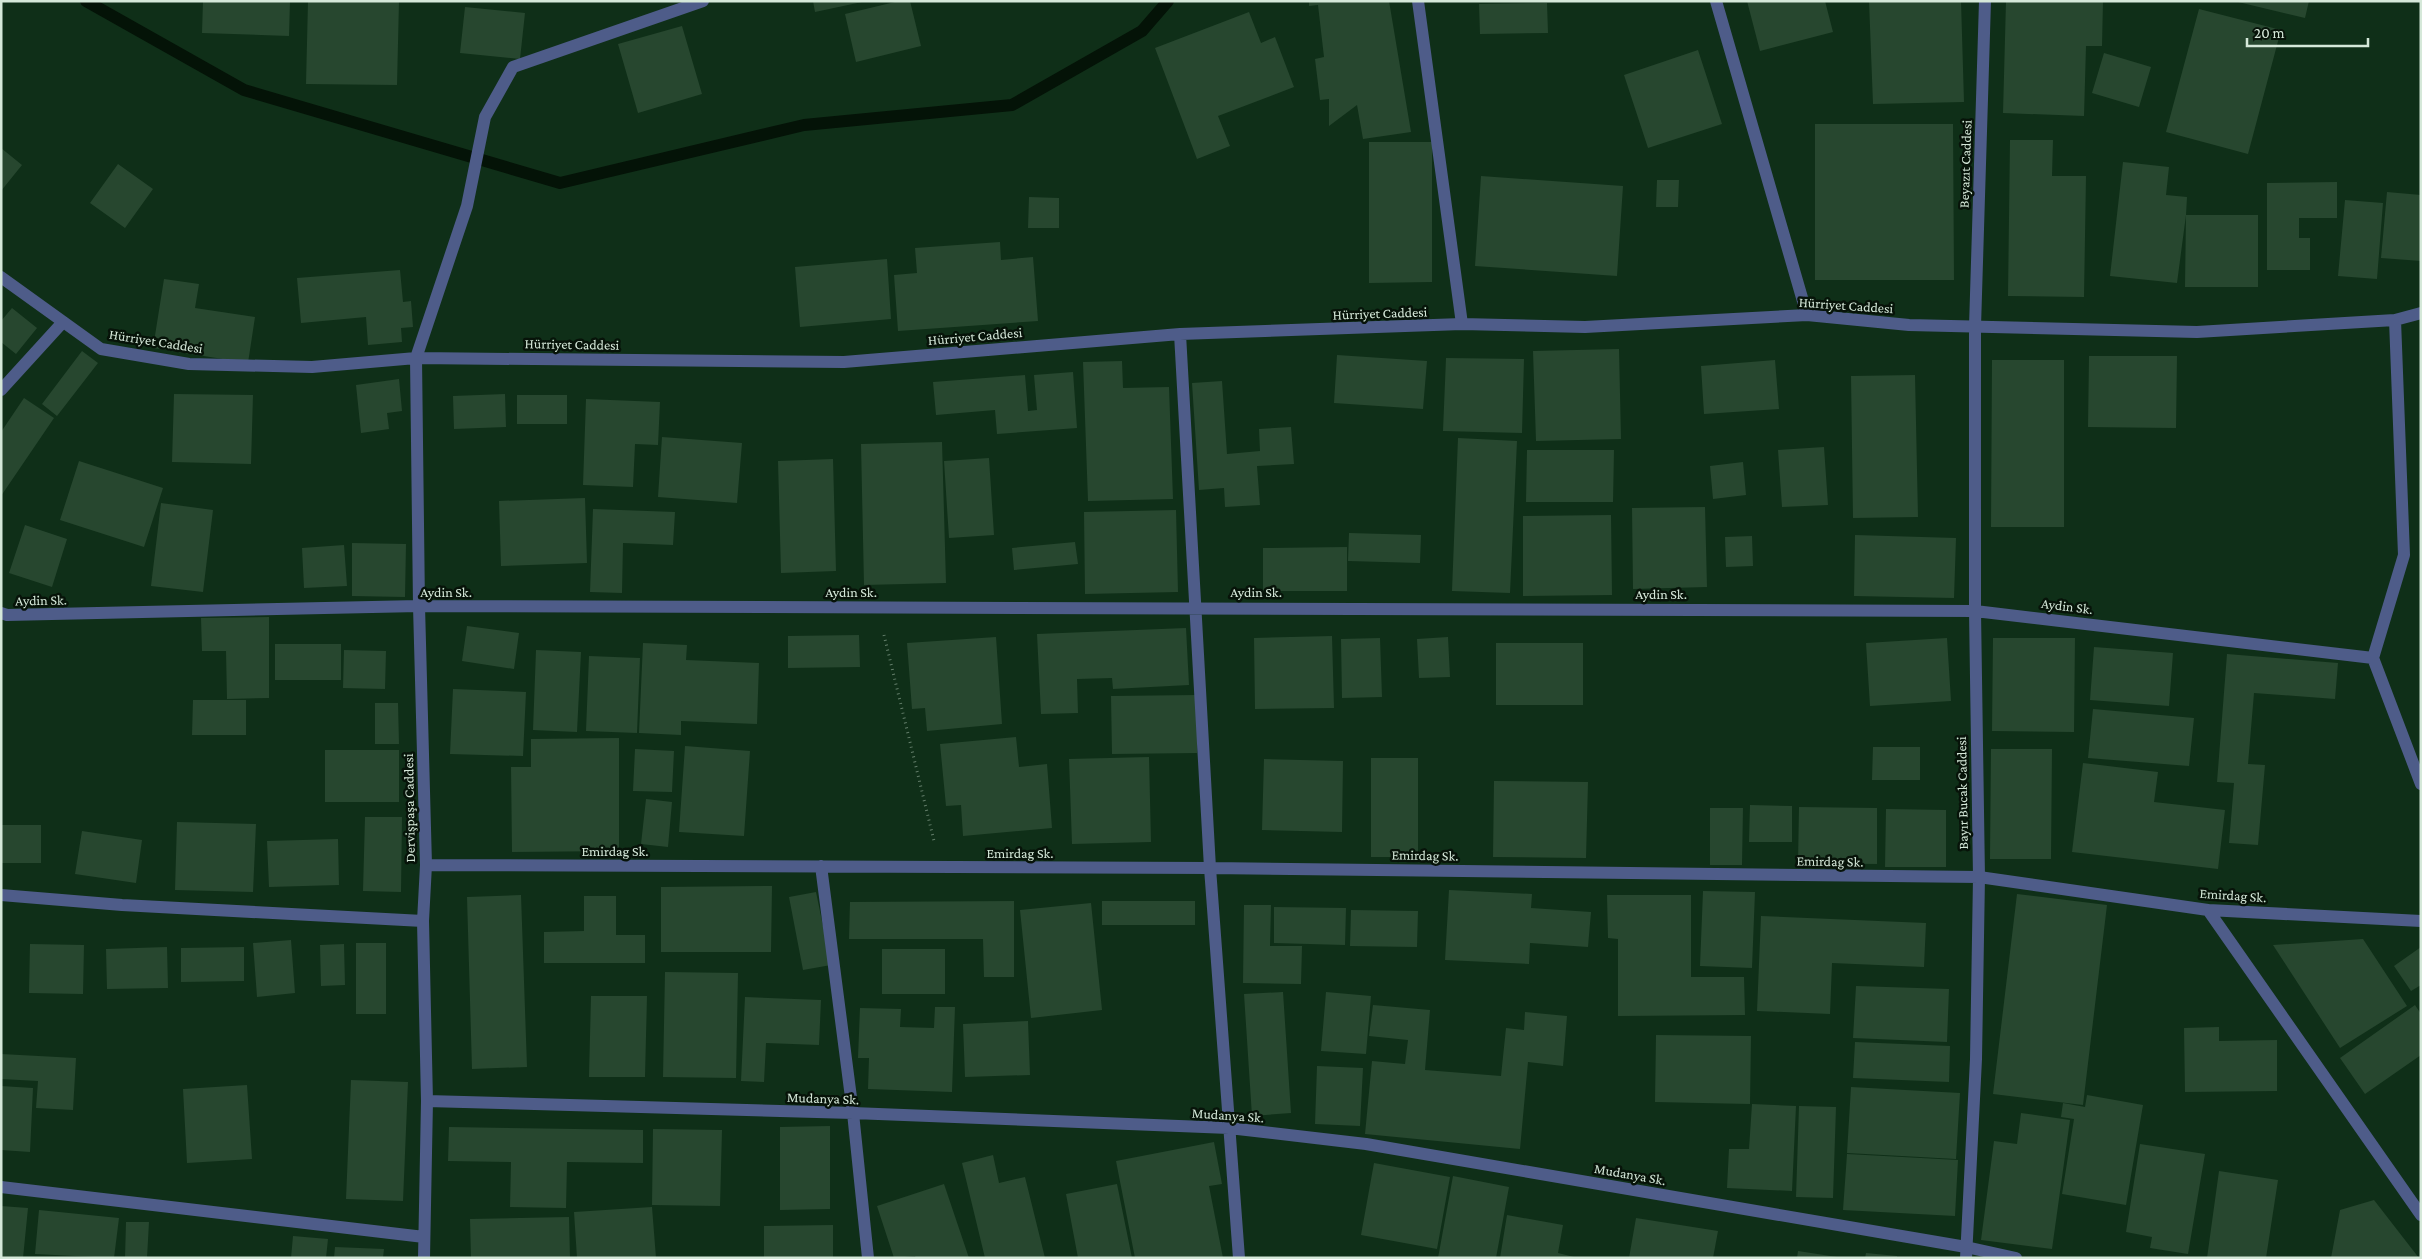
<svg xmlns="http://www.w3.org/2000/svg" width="2422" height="1259" viewBox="0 0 2422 1259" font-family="'Crimson Pro',serif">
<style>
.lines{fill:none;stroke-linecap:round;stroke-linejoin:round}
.stream{stroke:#041307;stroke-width:12}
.building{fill:#27472f}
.path{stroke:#637e6a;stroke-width:3;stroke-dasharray:1 4;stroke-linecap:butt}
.minor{stroke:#4e5c89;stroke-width:12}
.labels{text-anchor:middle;stroke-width:5;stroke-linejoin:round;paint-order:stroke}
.street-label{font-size:14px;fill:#d5e8d9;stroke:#071309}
</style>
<rect width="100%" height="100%" fill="#0f2f18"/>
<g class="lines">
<path class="stream" d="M 86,1 L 244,90 L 560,183 L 804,125 L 1012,105 L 1142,31 L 1168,1"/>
</g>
<path class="building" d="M 203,1 L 290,1 L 289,36 L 202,33 Z
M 308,1 L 399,1 L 397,85 L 306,84 Z
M 813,1 L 862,1 L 862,2 L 815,12 Z
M 899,1 L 910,1 L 921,46 L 856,62 L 845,14 Z
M 1309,1 L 1389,1 L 1411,132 L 1363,139 L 1357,105 L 1329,126 L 1329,99 L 1320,100 L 1315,59 L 1324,57 L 1318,5 L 1309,6 Z
M 1747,1 L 1825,1 L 1833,32 L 1760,51 Z
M 1869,1 L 1961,1 L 1964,102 L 1873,104 Z
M 2006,1 L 2103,1 L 2102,46 L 2086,46 L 2084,116 L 2003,113 Z
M 2234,1 L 2309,1 L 2305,18 Z
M 1547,3 L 1548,33 L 1480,34 L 1479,4 Z
M 465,7 L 525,13 L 520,59 L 460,53 Z
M 2199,9 L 2281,30 L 2248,154 L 2166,132 Z
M 1249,12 L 1261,43 L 1275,37 L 1294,87 L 1218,116 L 1230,146 L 1197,159 L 1155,48 Z
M 682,26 L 702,94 L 638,113 L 618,44 Z
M 1698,50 L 1722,124 L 1648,148 L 1624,75 Z
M 2104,53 L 2151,67 L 2139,107 L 2092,93 Z
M 1815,124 L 1953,124 L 1954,280 L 1815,280 Z
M 2010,140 L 2053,140 L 2052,176 L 2086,176 L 2084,297 L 2008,296 Z
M 1369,142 L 1432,142 L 1432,282 L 1369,283 Z
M 1,148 L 22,165 L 1,191 Z
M 2123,162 L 2169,167 L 2166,195 L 2187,197 L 2186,215 L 2258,215 L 2258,287 L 2185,287 L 2186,215 L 2177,283 L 2110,276 Z
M 118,164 L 153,189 L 125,228 L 90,203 Z
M 1481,176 L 1623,186 L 1617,276 L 1475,266 Z
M 1657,180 L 1679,180 L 1678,207 L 1656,207 Z
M 2337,182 L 2337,218 L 2299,218 L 2299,238 L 2310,238 L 2310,270 L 2267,270 L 2267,183 Z
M 2387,192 L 2421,195 L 2421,261 L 2381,258 Z
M 1029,197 L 1059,198 L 1059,228 L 1028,228 Z
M 2345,200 L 2383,203 L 2377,279 L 2338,276 Z
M 1000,242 L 1001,260 L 1033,257 L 1038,321 L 898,331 L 894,275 L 917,273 L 915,248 Z
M 887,259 L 891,319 L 800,327 L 795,267 Z
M 400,270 L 403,302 L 411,301 L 413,327 L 401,328 L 402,342 L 368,345 L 366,317 L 301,323 L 297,278 Z
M 164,279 L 199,284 L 195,308 L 255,317 L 248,363 L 153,348 Z
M 12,308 L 37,328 L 16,354 L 1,342 L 1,321 Z
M 1619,349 L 1621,439 L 1536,441 L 1533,351 Z
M 82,351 L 98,363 L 57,416 L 42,404 Z
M 1337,355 L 1427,361 L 1423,409 L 1334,403 Z
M 2089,356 L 2177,356 L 2176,428 L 2088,427 Z
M 1446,358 L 1524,359 L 1522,433 L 1443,431 Z
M 1775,360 L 1779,409 L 1704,414 L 1701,366 Z
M 1992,360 L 2064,360 L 2064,527 L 1991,527 Z
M 1122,361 L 1123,388 L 1169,387 L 1173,499 L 1088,501 L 1083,362 Z
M 1073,372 L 1077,428 L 997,434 L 995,410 L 936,415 L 933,382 L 1025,375 L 1028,411 L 1037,410 L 1034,375 Z
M 1915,375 L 1918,517 L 1853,518 L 1851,376 Z
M 399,379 L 402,411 L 387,413 L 389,429 L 361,433 L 356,385 Z
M 1222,381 L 1227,454 L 1260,451 L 1259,429 L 1291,427 L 1294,464 L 1257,466 L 1260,505 L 1225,507 L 1224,488 L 1199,490 L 1192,383 Z
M 174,394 L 253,395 L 251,464 L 172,462 Z
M 505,394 L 506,427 L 454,429 L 453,396 Z
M 517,395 L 567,395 L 567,424 L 517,424 Z
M 24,398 L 54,418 L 1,496 L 1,432 Z
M 586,399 L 660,402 L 658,445 L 635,444 L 633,487 L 583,485 Z
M 662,437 L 742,443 L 737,503 L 658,497 Z
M 1458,438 L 1517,441 L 1510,593 L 1452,591 Z
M 942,442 L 946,583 L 864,585 L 861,444 Z
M 1824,447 L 1828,505 L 1782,507 L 1778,450 Z
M 1527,450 L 1614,450 L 1613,502 L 1526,502 Z
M 989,458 L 994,535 L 949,538 L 944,461 Z
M 833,459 L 836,571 L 781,573 L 778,461 Z
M 79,461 L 163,488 L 144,547 L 60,520 Z
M 1743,462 L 1746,495 L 1713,499 L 1710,466 Z
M 585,498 L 587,563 L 501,566 L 499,501 Z
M 161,503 L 213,510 L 203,592 L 151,586 Z
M 1705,507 L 1707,587 L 1633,589 L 1632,508 Z
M 593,509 L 675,512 L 673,545 L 623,543 L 622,593 L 590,592 Z
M 1176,510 L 1178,592 L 1085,594 L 1084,512 Z
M 1611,515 L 1612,595 L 1523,596 L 1523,516 Z
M 25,525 L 67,539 L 52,587 L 9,573 Z
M 1349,533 L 1421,535 L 1420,563 L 1348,561 Z
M 1855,535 L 1956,538 L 1954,598 L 1854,596 Z
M 1752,536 L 1753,566 L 1726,567 L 1725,537 Z
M 1075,542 L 1078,564 L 1014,570 L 1012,548 Z
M 352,543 L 406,544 L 405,597 L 352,596 Z
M 344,545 L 347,586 L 304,588 L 302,548 Z
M 1347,547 L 1347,591 L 1263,591 L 1263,548 Z
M 269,617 L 269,698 L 227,699 L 226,651 L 202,651 L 201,618 Z
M 467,626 L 519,633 L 514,669 L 462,661 Z
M 1186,628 L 1189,685 L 1113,689 L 1112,678 L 1077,679 L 1078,713 L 1041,714 L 1037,634 Z
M 859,635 L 860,667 L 788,668 L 788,636 Z
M 1332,636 L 1334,708 L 1255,709 L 1254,638 Z
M 996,637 L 1002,724 L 927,731 L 925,708 L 912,709 L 907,643 Z
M 1448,637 L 1450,677 L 1419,678 L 1417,639 Z
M 1380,638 L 1382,697 L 1342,698 L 1341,639 Z
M 1947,638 L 1951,701 L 1870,706 L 1866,643 Z
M 1993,638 L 2075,638 L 2074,732 L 1992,731 Z
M 643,643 L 687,645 L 686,660 L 759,663 L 757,724 L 681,721 L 681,735 L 639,733 Z
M 1496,643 L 1583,643 L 1583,705 L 1496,705 Z
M 275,644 L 341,644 L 341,680 L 275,680 Z
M 2094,647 L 2173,653 L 2169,706 L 2090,700 Z
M 344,650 L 386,651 L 385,689 L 343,688 Z
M 536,650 L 581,652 L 577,732 L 533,730 Z
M 2227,654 L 2338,663 L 2335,699 L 2254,693 L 2248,764 L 2265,765 L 2258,845 L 2229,843 L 2234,783 L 2217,782 Z
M 589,656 L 640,658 L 637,733 L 586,731 Z
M 453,689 L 526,692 L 523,756 L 450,754 Z
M 1197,695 L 1197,753 L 1112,754 L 1111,696 Z
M 193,700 L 246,700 L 246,735 L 192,735 Z
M 375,703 L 398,703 L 399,744 L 375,744 Z
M 2093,709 L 2194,718 L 2189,766 L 2088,758 Z
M 1016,737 L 1019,767 L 1047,764 L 1052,828 L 963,836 L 961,805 L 946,806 L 940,744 Z
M 619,738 L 619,851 L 512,852 L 511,767 L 531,767 L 531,739 Z
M 685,746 L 750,751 L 744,836 L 679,832 Z
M 1873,747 L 1920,747 L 1920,780 L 1872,780 Z
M 635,749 L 674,751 L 672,792 L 633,791 Z
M 1991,749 L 2052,749 L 2051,859 L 1990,859 Z
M 325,750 L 399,750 L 399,802 L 325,802 Z
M 1149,757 L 1151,842 L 1072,844 L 1069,759 Z
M 1371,758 L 1418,758 L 1418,857 L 1371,857 Z
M 1264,759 L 1343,761 L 1342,832 L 1262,830 Z
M 2083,763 L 2158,772 L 2154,802 L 2225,810 L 2218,869 L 2072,852 Z
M 1494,781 L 1588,782 L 1586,858 L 1493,857 Z
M 646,799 L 672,802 L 668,847 L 641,844 Z
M 1750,805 L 1792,806 L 1792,842 L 1749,842 Z
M 1799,807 L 1877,808 L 1877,864 L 1798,863 Z
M 1710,808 L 1743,808 L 1742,865 L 1710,865 Z
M 1886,809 L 1946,810 L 1946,867 L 1885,867 Z
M 365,817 L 402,817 L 401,892 L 363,891 Z
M 177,822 L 256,824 L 253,892 L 175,890 Z
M 1,825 L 41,825 L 41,863 L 1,863 Z
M 82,831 L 142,840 L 136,883 L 75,874 Z
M 338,839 L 339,885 L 269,887 L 267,841 Z
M 772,886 L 771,952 L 661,952 L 661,887 Z
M 1449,890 L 1532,894 L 1531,908 L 1591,912 L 1588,947 L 1530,943 L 1529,964 L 1445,960 Z
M 1703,891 L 1755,892 L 1752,968 L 1700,966 Z
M 816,892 L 831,965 L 803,970 L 789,897 Z
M 2017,894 L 2107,905 L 2083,1105 L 1993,1094 Z
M 521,895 L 527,1067 L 472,1069 L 467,897 Z
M 1607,895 L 1691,895 L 1691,977 L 1744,977 L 1745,1015 L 1618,1016 L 1618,939 L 1608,938 Z
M 584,896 L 616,896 L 616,935 L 645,935 L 645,963 L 544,963 L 544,932 L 584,931 Z
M 1014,901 L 1014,977 L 984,977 L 983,939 L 849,939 L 850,902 Z
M 1102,901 L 1195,901 L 1195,925 L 1102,925 Z
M 1091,903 L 1102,1010 L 1031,1018 L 1020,910 Z
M 1244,905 L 1271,905 L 1270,946 L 1302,946 L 1301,984 L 1243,983 Z
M 1274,907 L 1346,908 L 1345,945 L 1274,943 Z
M 1351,910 L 1418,911 L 1417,947 L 1350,946 Z
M 1761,916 L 1926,923 L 1924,967 L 1832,963 L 1830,1014 L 1757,1011 Z
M 2363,939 L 2407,1006 L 2340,1048 L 2273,945 Z
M 291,940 L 295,993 L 257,997 L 253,943 Z
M 356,943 L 386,943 L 386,1014 L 356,1014 Z
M 30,944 L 84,945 L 83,994 L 29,993 Z
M 344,944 L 345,985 L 321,986 L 320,945 Z
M 167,947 L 168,988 L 107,989 L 106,949 Z
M 244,947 L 244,981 L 181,982 L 181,948 Z
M 2421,947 L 2421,985 L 2411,991 L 2394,966 Z
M 882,949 L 945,949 L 945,994 L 882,994 Z
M 665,972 L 738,973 L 736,1078 L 663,1077 Z
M 1856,986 L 1949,989 L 1947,1042 L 1853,1038 Z
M 1283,992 L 1291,1113 L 1252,1116 L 1244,994 Z
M 1326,992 L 1371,996 L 1366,1054 L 1321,1051 Z
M 591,996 L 647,996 L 645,1077 L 589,1077 Z
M 745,997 L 821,1000 L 819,1045 L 766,1043 L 764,1082 L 741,1081 Z
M 1373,1005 L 1430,1010 L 1425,1070 L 1501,1076 L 1506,1028 L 1524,1030 L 1525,1012 L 1567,1016 L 1563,1066 L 1528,1062 L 1520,1149 L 1365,1134 L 1372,1061 L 1405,1064 L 1408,1040 L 1369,1036 Z
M 2415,1005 L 2421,1014 L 2421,1055 L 2365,1094 L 2340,1058 Z
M 935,1007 L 955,1007 L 952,1092 L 868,1089 L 869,1058 L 858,1058 L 860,1008 L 901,1009 L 900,1027 L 934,1028 Z
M 1028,1021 L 1030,1075 L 965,1077 L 963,1024 Z
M 2219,1027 L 2219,1041 L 2277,1040 L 2277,1091 L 2185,1092 L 2184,1028 Z
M 1656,1035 L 1751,1036 L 1750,1104 L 1655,1102 Z
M 1855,1042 L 1950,1046 L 1949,1082 L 1853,1078 Z
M 1,1054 L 76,1058 L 73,1110 L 36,1108 L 38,1081 L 1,1079 Z
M 1317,1066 L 1363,1068 L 1360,1126 L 1315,1124 Z
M 351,1080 L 408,1082 L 403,1201 L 346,1199 Z
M 247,1085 L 252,1159 L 187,1163 L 183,1089 Z
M 1,1086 L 33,1088 L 30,1152 L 1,1150 Z
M 1851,1087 L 1960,1093 L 1956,1159 L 1847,1153 Z
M 2087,1095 L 2143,1105 L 2126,1205 L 2062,1194 L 2074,1119 L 2061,1117 L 2063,1103 L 2085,1107 Z
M 1752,1104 L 1796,1106 L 1792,1191 L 1727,1188 L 1729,1149 L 1749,1149 Z
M 1799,1106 L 1836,1107 L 1833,1198 L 1796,1197 Z
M 2021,1113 L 2070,1120 L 2052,1249 L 1981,1240 L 1994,1141 L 2017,1144 Z
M 830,1126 L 830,1209 L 780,1210 L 780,1127 Z
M 449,1127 L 643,1130 L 643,1163 L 567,1162 L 566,1208 L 510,1207 L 511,1162 L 448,1161 Z
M 653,1129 L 722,1130 L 720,1206 L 652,1205 Z
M 1214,1142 L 1222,1184 L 1209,1186 L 1223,1258 L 1135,1258 L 1116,1161 Z
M 2140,1144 L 2205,1154 L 2188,1254 L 2150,1248 L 2152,1237 L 2126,1232 Z
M 1847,1154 L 1958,1160 L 1955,1216 L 1843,1210 Z
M 993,1155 L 999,1183 L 1025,1177 L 1045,1258 L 985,1258 L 962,1163 Z
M 1374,1163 L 1450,1177 L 1437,1249 L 1361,1235 Z
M 2219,1171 L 2278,1180 L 2266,1258 L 2207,1258 Z
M 1453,1176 L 1509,1187 L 1496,1258 L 1438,1258 Z
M 944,1184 L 969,1258 L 916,1258 L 915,1256 L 894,1258 L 877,1206 Z
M 1117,1184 L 1132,1258 L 1078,1258 L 1066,1194 Z
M 2374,1200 L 2419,1258 L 2331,1258 L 2340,1210 Z
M 1,1206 L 28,1208 L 23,1258 L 1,1258 Z
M 652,1207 L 656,1258 L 577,1258 L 574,1212 Z
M 39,1210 L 119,1218 L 114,1258 L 35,1254 Z
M 1507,1215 L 1563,1225 L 1558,1253 L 1578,1258 L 1500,1258 Z
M 569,1217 L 570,1258 L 471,1258 L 470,1219 Z
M 1636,1218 L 1718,1231 L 1713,1258 L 1629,1258 Z
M 126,1222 L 149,1222 L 147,1258 L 125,1258 Z
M 833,1225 L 833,1258 L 764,1258 L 764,1226 Z
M 293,1236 L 328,1239 L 326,1258 L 291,1258 Z
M 335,1247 L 384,1249 L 383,1258 L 334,1258 Z
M 1798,1251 L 1837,1257 L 1837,1258 L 1797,1258 Z
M 1866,1253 L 1897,1256 L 1897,1258 L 1865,1258 Z"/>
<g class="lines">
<path class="path" d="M 884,635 L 934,841"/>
<path class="minor" d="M 1418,1 L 1462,324
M 1716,1 L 1807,315
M 1,277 L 101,349 L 189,364 L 312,367 L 416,358 L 844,362 L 1180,334 L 1462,324 L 1585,327 L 1807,315 L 1909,325 L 2197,332 L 2395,320 L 2421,313
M 1180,334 L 1210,868 L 1239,1258
M 1,390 L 63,322
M 1,613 L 7,615 L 419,606 L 1975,611 L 2373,658 L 2421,784
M 2373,658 L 2404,555 L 2395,320
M 426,865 L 1210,868 L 1979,877 L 2208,910 L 2421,921
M 821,866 L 853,1113 L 868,1258
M 1,895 L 122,905 L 423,921
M 2208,910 L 2421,1215
M 427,1101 L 853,1113 L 1229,1128 L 1366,1144 L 1966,1247 L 2016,1258
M 1,1187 L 424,1237
M 424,1258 L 427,1101 L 423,921 L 426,865 L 419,606 L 416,358 L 467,206 L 485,117 L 513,67 L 703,1
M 1966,1258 L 1976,1059 L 1979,877 L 1975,611 L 1975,327 L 1985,1"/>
</g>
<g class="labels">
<g class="street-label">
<text transform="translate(1965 164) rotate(-88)" y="5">Beyazıt Caddesi</text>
<text transform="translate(1846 305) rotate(4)" y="5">Hürriyet Caddesi</text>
<text transform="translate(1380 313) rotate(-2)" y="5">Hürriyet Caddesi</text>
<text transform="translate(975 336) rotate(-5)" y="5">Hürriyet Caddesi</text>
<text transform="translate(156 341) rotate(9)" y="5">Hürriyet Caddesi</text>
<text transform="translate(572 344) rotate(1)" y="5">Hürriyet Caddesi</text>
<text x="446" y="597">Aydin Sk.</text>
<text x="851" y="597">Aydin Sk.</text>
<text x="1256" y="597">Aydin Sk.</text>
<text x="1661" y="599">Aydin Sk.</text>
<text transform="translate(41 600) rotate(-1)" y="5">Aydin Sk.</text>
<text transform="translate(2067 606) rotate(7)" y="5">Aydin Sk.</text>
<text transform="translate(1962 793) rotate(-91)" y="5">Bayır Bucak Caddesi</text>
<text transform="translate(409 808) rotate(-91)" y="5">Dervişpaşa Caddesi</text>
<text x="615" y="856">Emirdag Sk.</text>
<text x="1020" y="858">Emirdag Sk.</text>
<text transform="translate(1425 855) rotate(1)" y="5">Emirdag Sk.</text>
<text transform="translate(1830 861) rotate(1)" y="5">Emirdag Sk.</text>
<text transform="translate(2233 895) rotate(4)" y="5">Emirdag Sk.</text>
<text transform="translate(823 1098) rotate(2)" y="5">Mudanya Sk.</text>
<text transform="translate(1228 1115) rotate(4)" y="5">Mudanya Sk.</text>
<text transform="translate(1630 1174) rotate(10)" y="5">Mudanya Sk.</text>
</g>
</g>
<rect width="2422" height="1259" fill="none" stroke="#d5e8d9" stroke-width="5"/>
<path d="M2247 38v8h121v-8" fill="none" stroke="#d5e8d9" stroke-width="2.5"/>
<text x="2254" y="38" font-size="15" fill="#d5e8d9" stroke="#071309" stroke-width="4" paint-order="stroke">20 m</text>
</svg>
